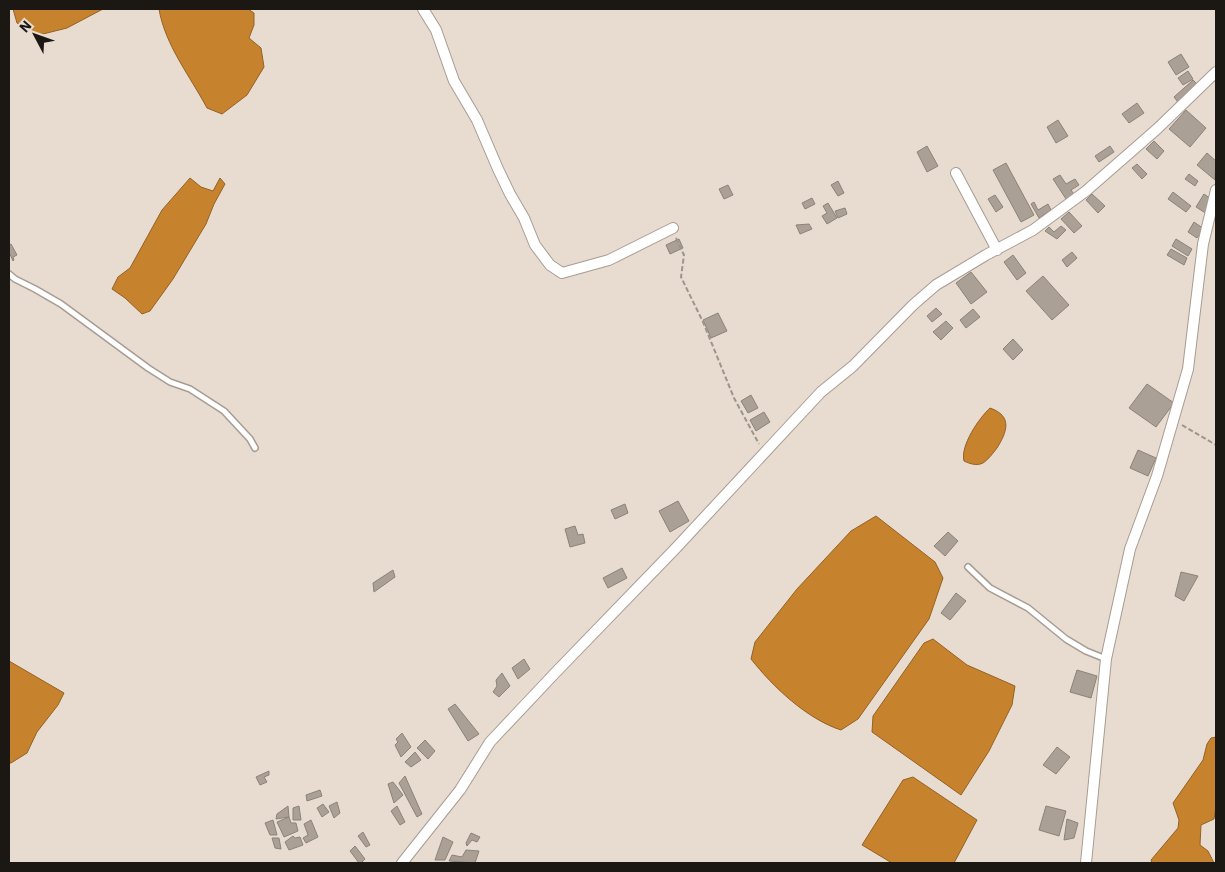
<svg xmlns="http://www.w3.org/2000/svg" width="1225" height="872" viewBox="0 0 1225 872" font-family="'IBM Plex Sans',sans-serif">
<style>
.water{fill:#c7822d;stroke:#936225}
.building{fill:#aba095;stroke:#8c8277}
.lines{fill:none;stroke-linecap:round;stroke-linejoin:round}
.service-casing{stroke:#a79c92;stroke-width:8}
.minor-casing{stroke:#a79c92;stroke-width:12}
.path{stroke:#9d948c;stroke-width:2;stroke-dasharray:5 2.5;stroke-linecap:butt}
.service{stroke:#fff;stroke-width:5}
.minor{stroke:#fff;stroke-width:10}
</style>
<rect width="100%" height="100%" fill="#e8dcd1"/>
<path class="water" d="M 13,9 L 103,9 L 67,28 L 39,35 L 17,23 Z
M 159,9 L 248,9 L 254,13 L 254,25 L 249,38 L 261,48 L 264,67 L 247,95 L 222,114 L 207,108 C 190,76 165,45 159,9 Z
M 190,178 L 201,187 L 213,191 L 220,178 L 225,184 L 214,204 L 206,224 L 173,279 L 150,311 L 142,314 L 125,298 L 112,289 L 118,277 L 130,268 L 162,210 Z
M 990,408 C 1013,416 1007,432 997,448 C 993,453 988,460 983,463 C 977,466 970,464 964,461 C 960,446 979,418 990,408 Z
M 876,516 L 935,562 L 943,578 L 929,619 L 858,719 L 841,730 C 807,719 773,687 751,659 L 755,642 L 797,589 L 851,531 Z
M 933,639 L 967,665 L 1015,686 L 1012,705 L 989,751 L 961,795 L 872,732 L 873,716 L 924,643 Z
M 9,661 L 64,693 L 58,705 L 37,732 L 27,753 L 11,763 L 9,763 Z
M 1216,737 L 1216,807 L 1214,819 L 1201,825 L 1200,845 L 1208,851 L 1214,863 L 1152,863 L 1151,860 L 1178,828 L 1179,820 L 1173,803 L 1203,760 L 1207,744 L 1211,738 Z
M 913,777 L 977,820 L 954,863 L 892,863 L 862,845 L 903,780 Z"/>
<path class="building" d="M 1181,54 L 1189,67 L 1176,75 L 1168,62 Z
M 1188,71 L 1193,79 L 1183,85 L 1178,78 Z
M 1193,80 L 1200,87 L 1180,105 L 1174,97 Z
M 1137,103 L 1144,113 L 1129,123 L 1122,114 Z
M 1186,110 L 1206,128 L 1190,147 L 1169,129 Z
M 1058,120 L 1068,136 L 1056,143 L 1047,127 Z
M 1154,141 L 1164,151 L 1157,159 L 1146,149 Z
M 927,146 L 938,166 L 927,172 L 917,152 Z
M 1110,146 L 1114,152 L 1099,162 L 1095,156 Z
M 1207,153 L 1216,161 L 1215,180 L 1197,165 Z
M 1006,163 L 1034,215 L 1021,222 L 993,170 Z
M 1137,164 L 1147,174 L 1142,179 L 1132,168 Z
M 1189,174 L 1198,181 L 1195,186 L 1185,179 Z
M 1060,175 L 1066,184 L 1075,179 L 1079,185 L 1071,190 L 1076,197 L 1068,202 L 1053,179 Z
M 838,181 L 844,193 L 838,196 L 831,185 Z
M 728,185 L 733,195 L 724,199 L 719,189 Z
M 1173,192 L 1191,206 L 1186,212 L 1168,199 Z
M 1092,194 L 1105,206 L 1098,213 L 1086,200 Z
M 1204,194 L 1211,199 L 1207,214 L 1196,207 Z
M 995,195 L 1003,207 L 996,212 L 988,199 Z
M 812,198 L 815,204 L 805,209 L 802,203 Z
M 1034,202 L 1038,210 L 1048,204 L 1051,210 L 1039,218 L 1031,204 Z
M 828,203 L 837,218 L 827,224 L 822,216 L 827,213 L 823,206 Z
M 845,208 L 847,214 L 838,218 L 835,211 Z
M 1069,212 L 1082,226 L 1074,233 L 1061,219 Z
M 1194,222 L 1204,229 L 1197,238 L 1188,232 Z
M 809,224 L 812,229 L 800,234 L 796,225 Z
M 1061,226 L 1066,230 L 1057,239 L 1045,231 L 1049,227 L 1054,232 Z
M 679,239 L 683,248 L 670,254 L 666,245 Z
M 1176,239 L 1192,249 L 1188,256 L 1172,246 Z
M 11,244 L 17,255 L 13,257 L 14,260 L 13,261 L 9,252 L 9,245 Z
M 1171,249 L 1187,258 L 1184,265 L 1167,255 Z
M 1072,252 L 1077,258 L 1067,267 L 1062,260 Z
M 1013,255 L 1026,273 L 1017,280 L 1004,262 Z
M 971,272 L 987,292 L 971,304 L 956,283 Z
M 1043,276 L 1069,305 L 1052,320 L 1026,291 Z
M 936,308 L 942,314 L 932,322 L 927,316 Z
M 973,309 L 980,317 L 966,328 L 960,320 Z
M 718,313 L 727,331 L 711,338 L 703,320 Z
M 946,321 L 953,328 L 941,340 L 933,332 Z
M 1013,339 L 1023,350 L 1013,360 L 1003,349 Z
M 1147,384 L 1174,403 L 1156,427 L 1129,408 Z
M 751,395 L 758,408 L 748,413 L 741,401 Z
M 764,412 L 770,422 L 756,431 L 750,420 Z
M 1138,450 L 1156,458 L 1148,476 L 1130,468 Z
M 678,501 L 689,521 L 670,532 L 659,511 Z
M 625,504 L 628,513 L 615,519 L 611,510 Z
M 575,526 L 578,535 L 583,534 L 585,543 L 570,547 L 565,529 Z
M 948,532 L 958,541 L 945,556 L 934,546 Z
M 622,568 L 627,578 L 608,588 L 603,578 Z
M 393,570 L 395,577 L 374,592 L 373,583 Z
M 1181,572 L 1198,576 L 1184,601 L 1175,596 Z
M 956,593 L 966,601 L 950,620 L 941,613 Z
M 524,659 L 530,669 L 518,679 L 512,668 Z
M 1077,670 L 1097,676 L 1091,698 L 1070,692 Z
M 502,673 L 510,686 L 499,697 L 493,692 L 497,686 L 496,680 Z
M 455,704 L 479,734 L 468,741 L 448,709 Z
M 402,733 L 411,747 L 401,757 L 395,745 L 398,742 L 396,739 Z
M 425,740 L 435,751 L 428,759 L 417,748 Z
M 1057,747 L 1070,757 L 1056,774 L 1043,765 Z
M 415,752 L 421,760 L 411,767 L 405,762 Z
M 269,771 L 269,775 L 264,777 L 267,782 L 260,785 L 256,777 Z
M 405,776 L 422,814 L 417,817 L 399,783 Z
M 393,782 L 403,795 L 394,803 L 388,784 Z
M 320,790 L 322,796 L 307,801 L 306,795 Z
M 337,802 L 340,813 L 334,818 L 329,806 Z
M 323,804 L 329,812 L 322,817 L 317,808 Z
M 288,806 L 289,817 L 276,819 L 277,814 Z
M 299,806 L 301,820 L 293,820 L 293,808 Z
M 397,806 L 405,822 L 400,825 L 391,811 Z
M 1046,806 L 1066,811 L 1059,836 L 1039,830 Z
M 289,817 L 291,823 L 296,823 L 298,831 L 284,837 L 277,822 Z
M 1067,819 L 1078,823 L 1074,838 L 1064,840 Z
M 273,820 L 277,835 L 270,835 L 265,823 Z
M 311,820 L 318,837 L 306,843 L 303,838 L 308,835 L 304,824 Z
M 363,832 L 370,845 L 366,847 L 358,836 Z
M 471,833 L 480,837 L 477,842 L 472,840 L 467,846 L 466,843 Z
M 293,836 L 295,838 L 300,837 L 303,845 L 289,850 L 285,842 Z
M 443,837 L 453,842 L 445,860 L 435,860 Z
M 272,838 L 279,838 L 281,849 L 275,848 Z
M 355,846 L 365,859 L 361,863 L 359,863 L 350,851 Z
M 466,850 L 479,851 L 475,863 L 449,861 L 452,855 L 462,857 Z"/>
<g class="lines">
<defs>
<path id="service" d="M 9,274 L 15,279 L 35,289 L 61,304 L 148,368 L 170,382 L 190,389 L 224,411 L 250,439 L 255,448
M 968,567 L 990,588 L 1028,608 L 1066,639 L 1086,651 L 1106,659"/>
<path id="minor" d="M 423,9 L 436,30 L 454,81 L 477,120 L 498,169 L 510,194 L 524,218 L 535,245 L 550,265 L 562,273 L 609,260 L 673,228
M 956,173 L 997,250
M 402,863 L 460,790 L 490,742 L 556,672 L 675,549 L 821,392 L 853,366 L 913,305 L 936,285 L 986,255 L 1033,230 L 1086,191 L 1157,129 L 1216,72
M 1086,863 L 1106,659 L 1130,549 L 1157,476 L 1188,369 L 1203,244 L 1216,190"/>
</defs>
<use href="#service" class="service-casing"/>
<use href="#minor" class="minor-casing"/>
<path class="path" d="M 676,238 L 684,255 L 681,277 L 703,322 L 734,398 L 759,444
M 1182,425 L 1216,445"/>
<use href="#service" class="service"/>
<use href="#minor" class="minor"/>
</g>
<rect width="1225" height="872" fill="none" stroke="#1b1713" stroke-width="20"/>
<g transform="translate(35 35) rotate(311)" stroke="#e8dcd1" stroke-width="4" paint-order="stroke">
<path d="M0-4L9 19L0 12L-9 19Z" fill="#1b1713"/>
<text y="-8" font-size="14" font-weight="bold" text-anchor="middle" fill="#1b1713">N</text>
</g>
</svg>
